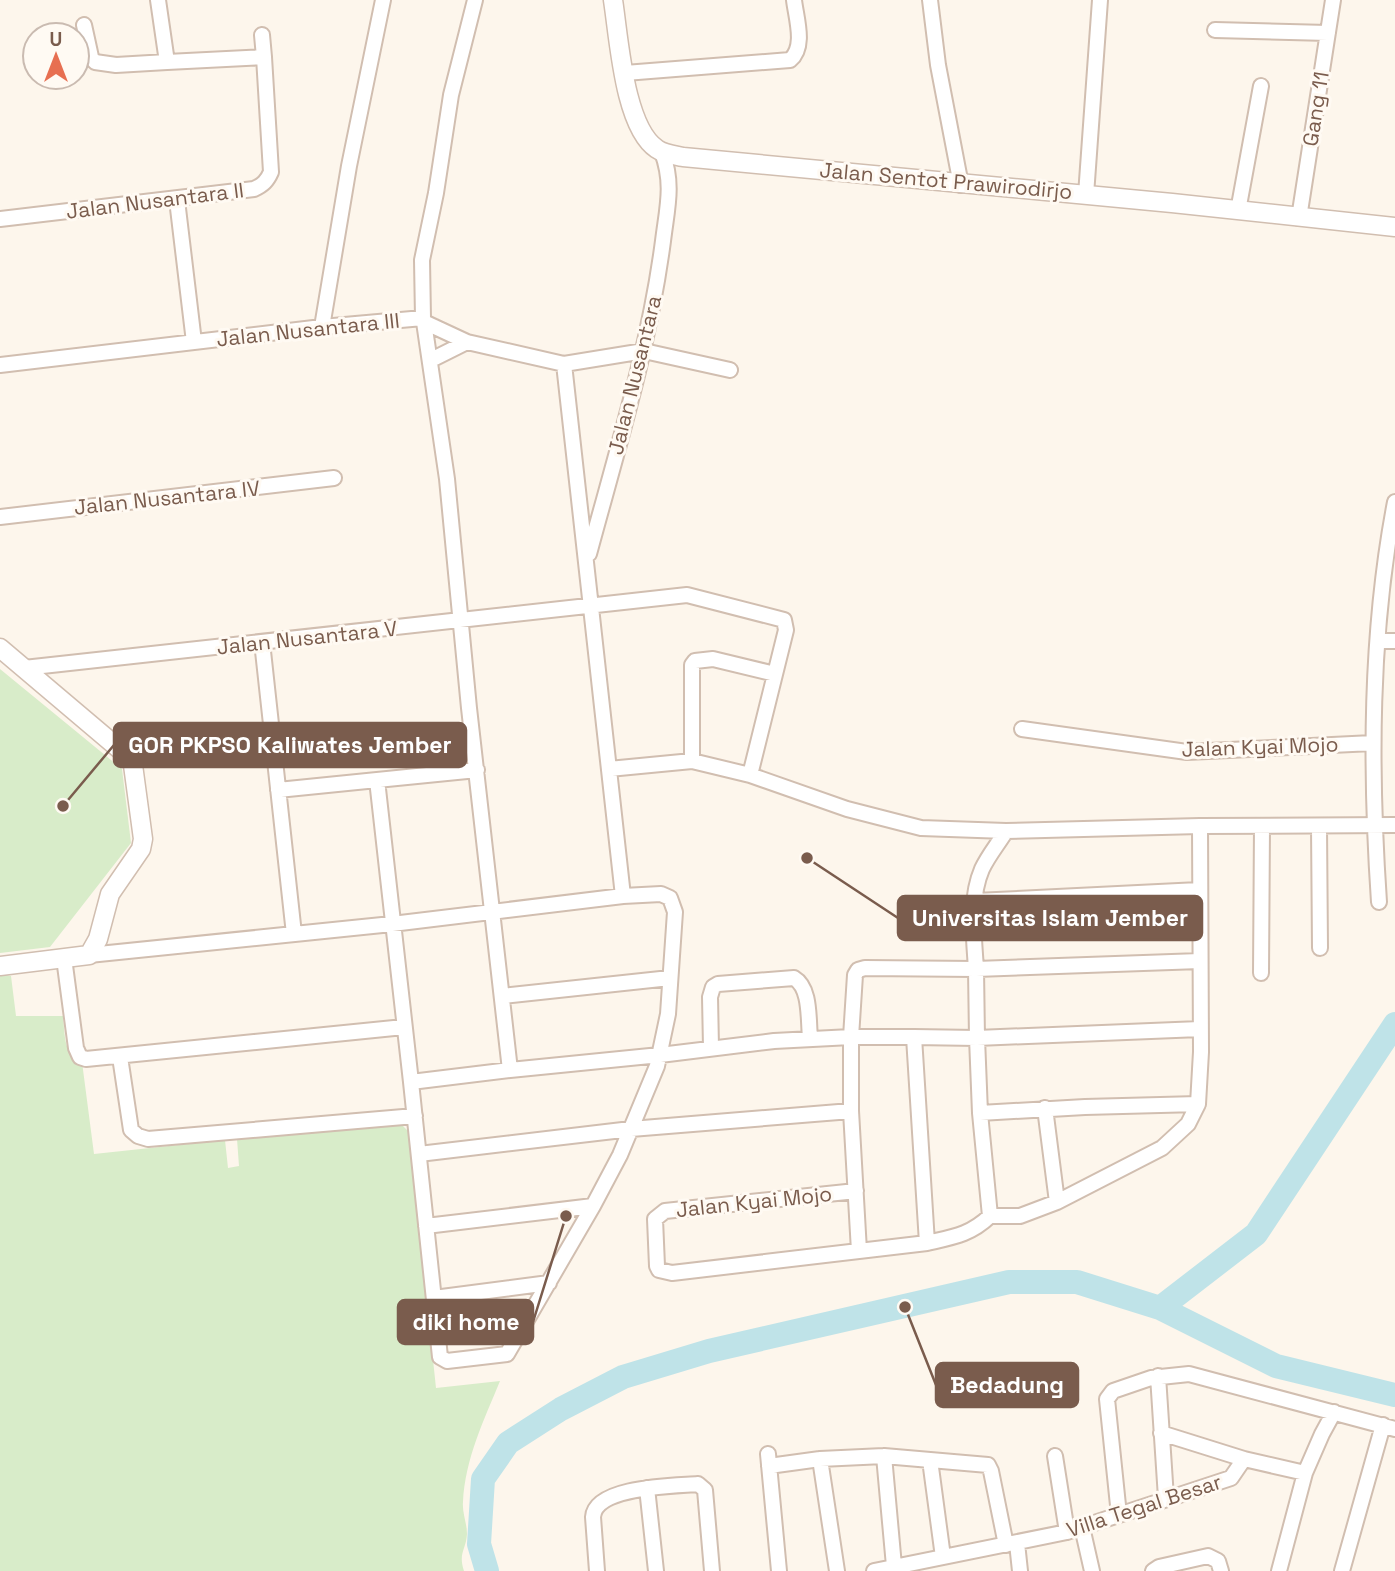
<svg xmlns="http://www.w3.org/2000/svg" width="1395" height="1571" viewBox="0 0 1395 1571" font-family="'Space Grotesk',sans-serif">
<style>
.green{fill:#d8ecc9}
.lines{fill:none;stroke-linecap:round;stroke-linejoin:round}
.river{stroke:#bfe3e8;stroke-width:24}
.minor-casing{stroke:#d1beb0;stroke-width:18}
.tertiary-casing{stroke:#d1beb0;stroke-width:21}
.minor{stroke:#fff;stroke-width:14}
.tertiary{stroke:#fff;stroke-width:18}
.labels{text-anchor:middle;stroke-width:6;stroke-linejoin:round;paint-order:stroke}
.street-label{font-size:21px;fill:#7a5c4d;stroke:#fffaf3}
.leader{fill:none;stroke:#7a5c4d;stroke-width:2.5}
.callout-dot{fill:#7a5c4d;stroke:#fffaf3;stroke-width:2.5}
.callout{fill:#7a5c4d;stroke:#7a5c4d;stroke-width:2.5}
.callout-label{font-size:23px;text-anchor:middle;font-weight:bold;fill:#fff}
</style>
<rect width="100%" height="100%" fill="#fdf6ec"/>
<path class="green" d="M 0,669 L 122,769 L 131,843 L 50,947 L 0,953 Z
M 0,974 L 11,976 L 16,1016 L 63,1016 C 65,1034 63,1055 82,1062 L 94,1154 L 225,1140 L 228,1168 L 239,1166 L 237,1139 L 400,1123 L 409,1132 L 436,1388 L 500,1381 C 484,1420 465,1459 463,1502 C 462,1513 467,1523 467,1534 C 466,1550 458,1553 464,1571 L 0,1571 Z"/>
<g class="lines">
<path class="river" d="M 1160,1308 L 1256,1234 L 1395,1024
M 487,1571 L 479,1544 L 483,1479 L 508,1443 L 561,1409 L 623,1377 L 709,1351 L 1009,1282 L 1077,1282 L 1160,1308 L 1276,1366 L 1395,1395"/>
<defs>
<path id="minor" d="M 158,0 L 167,62 L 264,57 L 262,35
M 930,0 L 938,65 L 961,185
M 84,25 L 91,57 L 95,62 L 116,65 L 167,62
M 1215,30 L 1328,33
M 625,73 L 790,60 C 806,47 796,18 794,0
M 1086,195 L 1100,0
M 177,200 L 194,342
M 1238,211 L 1261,86
M 1299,218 L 1333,0
M 0,219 L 254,189 C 263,185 267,181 271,172 L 264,57
M 423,318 L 422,260 L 436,193 L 451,95 L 475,0
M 322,327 L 349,166 L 383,0
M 431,360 L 467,342
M 564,364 L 623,896
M 0,365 L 322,327 L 423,318 L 424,322 L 467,342 L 564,364 L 644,351 L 730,370
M 0,517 L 334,478
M 589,554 C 617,450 649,348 663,241 C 667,208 674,184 662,152
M 1378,641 L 1395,641
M 262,642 L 294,934
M 24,668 L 687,595 L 784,620 L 786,630 L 750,775
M 1022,729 L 1187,752 L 1373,743
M 692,761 L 692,665 L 695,661 L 713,659 L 775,674
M 609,769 L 692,761 L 750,775 L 847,809 L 921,828 L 1006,831
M 377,780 L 477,770
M 278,790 L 377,780 L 411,1082 L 510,1070 L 469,708 L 447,479 L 424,322
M 1200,826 L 1006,831 C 998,844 988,856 982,869 C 969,899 974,937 976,969 L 1200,961
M 1319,827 L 1320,948
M 975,901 L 1199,890
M 1379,902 C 1370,769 1370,633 1395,502
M 89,955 L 392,924 L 623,896 L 661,894 L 670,898 L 675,912 L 668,1014 L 657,1066 L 620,1155 L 593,1206 L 507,1354 L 447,1361 L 440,1357 L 411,1082
M 64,958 L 76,1048 L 80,1057 L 86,1059 L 404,1027
M 1261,973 L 1262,826
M 502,996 L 670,978
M 914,1037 L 977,1038 L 980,1113 L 990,1216
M 711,1047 L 710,997 L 713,987 L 718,984 L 794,978 C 811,988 808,1019 810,1037
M 120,1057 L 131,1130 L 138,1136 L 148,1139 L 415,1116
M 510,1070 L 660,1055 L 774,1041 L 851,1037 L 855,975 L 858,970 L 865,968 L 976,969 L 977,1038 L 1200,1029
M 1045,1108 L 1057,1202
M 851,1111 L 851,1037 L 914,1037 L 927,1243
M 980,1113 L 1085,1107 L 1198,1104
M 419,1154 L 631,1129 L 851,1111 L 859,1251
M 856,1191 L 665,1211 L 655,1219 L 657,1266 L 659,1270 L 672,1273 L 927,1243 C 953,1237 970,1235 990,1216 L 1020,1216 L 1057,1202 L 1162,1148 L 1188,1124 L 1198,1104 L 1201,1052 L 1200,826 L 1395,825
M 426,1226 L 593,1206
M 434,1298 L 549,1283
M 1158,1376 L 1166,1498
M 1161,1433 L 1244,1459
M 768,1454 L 779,1571
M 884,1456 L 894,1566
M 1055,1456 L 1067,1532
M 930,1460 L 943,1557
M 769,1466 L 820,1459
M 1305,1473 L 1322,1434 L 1334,1412
M 647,1488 L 656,1571
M 1119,1515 L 1107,1399 L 1113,1391 L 1151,1378 L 1189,1374 L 1395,1429
M 1082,1527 L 1092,1571
M 1017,1543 L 1020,1571
M 597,1571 L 593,1517 C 595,1486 675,1486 698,1484 L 705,1490 L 712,1571
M 837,1571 L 820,1459 L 884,1456 L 988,1465 L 991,1471 L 1006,1545
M 874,1571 L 1067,1532 L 1231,1478 L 1244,1459 L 1305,1473 L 1279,1571
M 1153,1571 L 1159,1567 L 1208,1556 L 1218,1561 L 1221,1571
M 1342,1571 L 1383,1425"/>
<path id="tertiary" d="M 613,0 C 619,38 624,127 657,149 C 664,154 674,155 683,157 L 1172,203 L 1395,227
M 0,648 L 130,758 L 133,765 L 143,839 L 141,849 L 110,894 L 98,939 L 89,955 L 0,966"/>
</defs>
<use href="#minor" class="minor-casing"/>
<use href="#tertiary" class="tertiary-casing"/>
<use href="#minor" class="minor"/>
<use href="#tertiary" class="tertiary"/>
</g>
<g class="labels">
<g class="street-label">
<text transform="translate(1316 109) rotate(-81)" y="7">Gang 11</text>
<text transform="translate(946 181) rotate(5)" y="7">Jalan Sentot Prawirodirjo</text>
<text transform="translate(155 201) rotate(-7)" y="7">Jalan Nusantara II</text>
<text transform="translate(308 330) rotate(-6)" y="7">Jalan Nusantara III</text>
<text transform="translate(635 375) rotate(-76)" y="7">Jalan Nusantara</text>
<text transform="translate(167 498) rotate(-6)" y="7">Jalan Nusantara IV</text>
<text transform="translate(307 638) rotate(-6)" y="7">Jalan Nusantara V</text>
<text transform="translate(1260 747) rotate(-2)" y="7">Jalan Kyai Mojo</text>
<text transform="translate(754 1202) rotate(-6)" y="7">Jalan Kyai Mojo</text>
<text transform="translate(1144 1506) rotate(-18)" y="7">Villa Tegal Besar</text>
</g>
</g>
<path class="leader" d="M63 806L114 745M807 858L898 918M566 1216L533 1322M905 1307L936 1385"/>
<g class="callout-dot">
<circle cx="63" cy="806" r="7"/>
<circle cx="807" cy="858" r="7"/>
<circle cx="566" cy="1216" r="7"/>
<circle cx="905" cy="1307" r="7"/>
</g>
<g class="callout">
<rect x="114" y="723" width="352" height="44" rx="7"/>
<rect x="898" y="896" width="304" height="44" rx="7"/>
<rect x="398" y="1300" width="135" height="44" rx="7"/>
<rect x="936" y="1363" width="142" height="44" rx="7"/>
</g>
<g class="callout-label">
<text x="290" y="753">GOR PKPSO Kaliwates Jember</text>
<text x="1050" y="926">Universitas Islam Jember</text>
<text x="466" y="1330">diki home</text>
<text x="1007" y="1393">Bedadung</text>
</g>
<g transform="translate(56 56)"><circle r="33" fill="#fffaf3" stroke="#cabbb1" stroke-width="2"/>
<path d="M0-5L12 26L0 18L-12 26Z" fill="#e76f51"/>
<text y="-10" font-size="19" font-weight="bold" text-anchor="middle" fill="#7a5c4d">U</text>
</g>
</svg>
